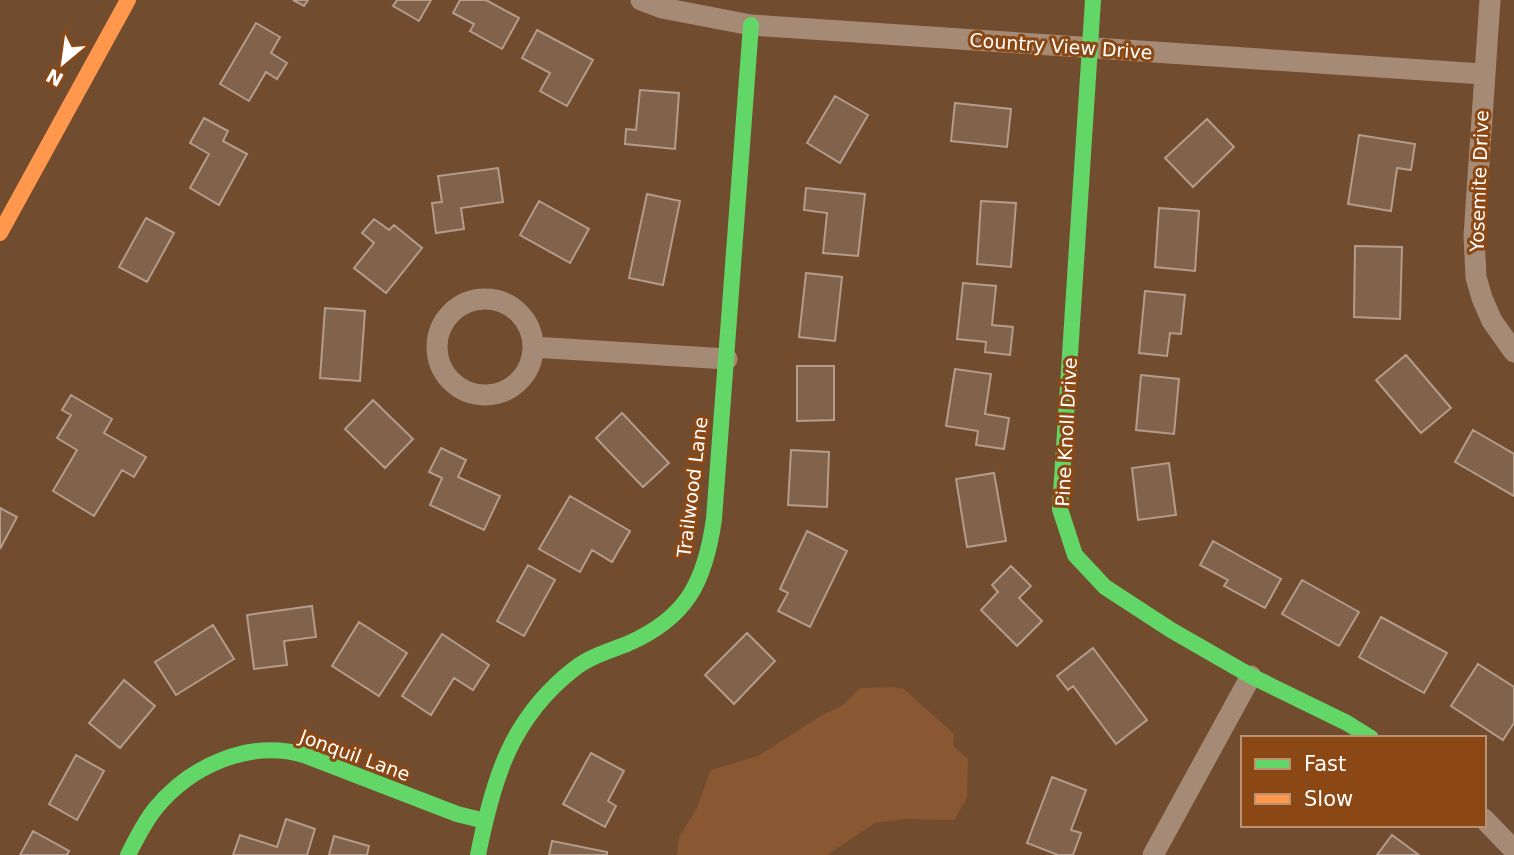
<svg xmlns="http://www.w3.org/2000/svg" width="1514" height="855" viewBox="0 0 1514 855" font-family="'DejaVu Sans',sans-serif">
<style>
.water{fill:#895832}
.building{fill:#81634c;stroke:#b39c8b;stroke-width:2}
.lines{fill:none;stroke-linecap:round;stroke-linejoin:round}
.street{stroke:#a58b76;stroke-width:21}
.fast{stroke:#63d668;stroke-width:16}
.slow{stroke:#ff974d;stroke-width:16}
.labels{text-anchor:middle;stroke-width:6;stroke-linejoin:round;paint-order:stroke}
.street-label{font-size:19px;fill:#fff;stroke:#8c4814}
</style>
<rect width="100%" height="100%" fill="#714c2f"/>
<path class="water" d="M 895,687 L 904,689 L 954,734 L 953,746 L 968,759 L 967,798 L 954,820 L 907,819 L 875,823 L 827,855 L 677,855 L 679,837 L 696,810 L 711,770 L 758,756 L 822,715 L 843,705 L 860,688 Z"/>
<path class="building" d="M 293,0 L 308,0 L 304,6 Z
M 397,0 L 431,0 L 419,21 L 393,6 Z
M 460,0 L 486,0 L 519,18 L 502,49 L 470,31 L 474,24 L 453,13 Z
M 256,23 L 280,37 L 271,53 L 287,63 L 277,79 L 266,72 L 249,101 L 220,84 Z
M 537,30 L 593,60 L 567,106 L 540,91 L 550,73 L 522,58 Z
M 640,90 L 679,93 L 675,149 L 625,144 L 626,129 L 636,130 Z
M 835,96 L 868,115 L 840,163 L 807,143 Z
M 955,103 L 1011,109 L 1007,147 L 951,141 Z
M 204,118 L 228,131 L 223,141 L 247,154 L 219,205 L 190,188 L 209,154 L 190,143 Z
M 1207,119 L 1234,147 L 1193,187 L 1165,158 Z
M 1359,135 L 1415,144 L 1411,170 L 1397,168 L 1391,211 L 1348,204 Z
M 498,168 L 503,202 L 461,208 L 464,229 L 436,233 L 432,203 L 442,202 L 438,176 Z
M 806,188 L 865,194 L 858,256 L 823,253 L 827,213 L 804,210 Z
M 647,194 L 680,201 L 663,285 L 629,278 Z
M 539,201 L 589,229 L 570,263 L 520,235 Z
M 981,201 L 1016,203 L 1011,267 L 977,264 Z
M 1159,208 L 1199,211 L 1195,271 L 1155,267 Z
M 146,218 L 174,233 L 147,282 L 119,267 Z
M 374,219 L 389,230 L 394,225 L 422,248 L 386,293 L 354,268 L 374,243 L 362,233 Z
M 1355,246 L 1402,247 L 1400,319 L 1354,317 Z
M 806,273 L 842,277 L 835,341 L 799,337 Z
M 963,283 L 996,286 L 992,325 L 1013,327 L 1010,355 L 985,352 L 986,342 L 957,339 Z
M 1145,291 L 1185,295 L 1181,334 L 1170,333 L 1167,356 L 1139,353 Z
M 325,308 L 365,311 L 360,381 L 320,378 Z
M 1406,355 L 1451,408 L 1421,433 L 1376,380 Z
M 797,366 L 834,366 L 834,420 L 797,421 Z
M 955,369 L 991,374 L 985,414 L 1009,418 L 1004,449 L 976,445 L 978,431 L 946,426 Z
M 1141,375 L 1179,379 L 1174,434 L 1136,430 Z
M 71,395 L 112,419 L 104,433 L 146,457 L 134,477 L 122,470 L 94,516 L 53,491 L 77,450 L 57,438 L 71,415 L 62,410 Z
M 373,400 L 413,439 L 385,468 L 345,429 Z
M 622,413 L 669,463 L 643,487 L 596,438 Z
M 1473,430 L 1514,454 L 1514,496 L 1455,462 Z
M 441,448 L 466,460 L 458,477 L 500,496 L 484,530 L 430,505 L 442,478 L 429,472 Z
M 791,450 L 829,452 L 827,507 L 788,505 Z
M 1169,463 L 1176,515 L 1138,520 L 1132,468 Z
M 994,473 L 1006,541 L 967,547 L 956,479 Z
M 570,496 L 630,531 L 612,562 L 592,550 L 580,572 L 539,549 Z
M 0,508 L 17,517 L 0,549 Z
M 807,531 L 847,551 L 810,627 L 778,611 L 788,593 L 780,589 Z
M 1213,541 L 1281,579 L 1265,608 L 1224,586 L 1228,580 L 1200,565 Z
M 528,565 L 555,580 L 524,636 L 497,621 Z
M 1011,566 L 1031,586 L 1019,598 L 1042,621 L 1017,646 L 981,610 L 998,592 L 992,585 Z
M 1302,580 L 1359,612 L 1339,646 L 1282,614 Z
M 312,606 L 316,637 L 284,641 L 287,665 L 254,669 L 247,615 Z
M 1381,617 L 1447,653 L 1424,693 L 1359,657 Z
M 359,622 L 407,653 L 379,696 L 332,666 Z
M 213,625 L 234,659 L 176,695 L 155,662 Z
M 747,633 L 775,661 L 734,704 L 705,675 Z
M 442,634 L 489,665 L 473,690 L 454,678 L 431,715 L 402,696 Z
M 1093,648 L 1147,720 L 1116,744 L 1073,686 L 1068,690 L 1057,676 Z
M 1478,664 L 1514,687 L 1514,723 L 1503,740 L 1451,706 Z
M 124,680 L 155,706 L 120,748 L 89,723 Z
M 591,753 L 624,771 L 608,801 L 616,806 L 605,827 L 563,804 Z
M 76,755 L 104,771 L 77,820 L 49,804 Z
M 1052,777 L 1086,790 L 1071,830 L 1081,833 L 1073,855 L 1058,855 L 1027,843 Z
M 286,819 L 315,829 L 307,855 L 233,855 L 240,835 L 277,847 Z
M 33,831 L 69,851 L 67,855 L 20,855 Z
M 1392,835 L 1419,855 L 1377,855 Z
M 334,836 L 369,846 L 367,855 L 329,855 Z
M 552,841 L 607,852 L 607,855 L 549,855 Z"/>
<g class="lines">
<path class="street" d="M 641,0 L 662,8 L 751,25 L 1483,74
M 1490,0 L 1474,236 L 1476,277 L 1482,298 L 1492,321 L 1514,352
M437 347a48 48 0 1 1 96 0a48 48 0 1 1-96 0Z
M 533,347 L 727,359
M 1484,819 L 1514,850
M 1153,855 L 1251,676"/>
<path class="fast" d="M 1093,0 L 1060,509 L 1075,555 L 1105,587 L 1171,630 L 1251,676 L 1347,723 L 1371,738
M 128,855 C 136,839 144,823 155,809 C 190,766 249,739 304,755 L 457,814 L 485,821
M 478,855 C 493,779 511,718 574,669 C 589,657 609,651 627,644 C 687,618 705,582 714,519 L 751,25"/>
<path class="slow" d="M 0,233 L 128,0"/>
</g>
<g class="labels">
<g class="street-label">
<text transform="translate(1061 46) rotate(4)" y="7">Country View Drive</text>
<text transform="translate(1479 181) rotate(-88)" y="7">Yosemite Drive</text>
<text transform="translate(1066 432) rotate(-87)" y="7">Pine Knoll Drive</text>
<text transform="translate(692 487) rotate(-83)" y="7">Trailwood Lane</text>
<text transform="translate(355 755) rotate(20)" y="7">Jonquil Lane</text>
</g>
</g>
<rect x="1241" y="736" width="245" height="91" fill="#8c4814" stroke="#ba9172" stroke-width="2"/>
<rect x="1255" y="759" width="35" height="10" fill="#63d668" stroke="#ba9172" stroke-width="2"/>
<text x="1304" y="771" font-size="21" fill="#ffffff">Fast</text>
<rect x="1255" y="794" width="35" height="10" fill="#ff974d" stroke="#ba9172" stroke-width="2"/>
<text x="1304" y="806" font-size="21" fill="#ffffff">Slow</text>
<g transform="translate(63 63) rotate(209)" stroke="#8c4814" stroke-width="5" paint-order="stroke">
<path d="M0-5L12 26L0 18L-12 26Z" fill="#ffffff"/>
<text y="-10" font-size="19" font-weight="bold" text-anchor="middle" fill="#ffffff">N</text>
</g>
</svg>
